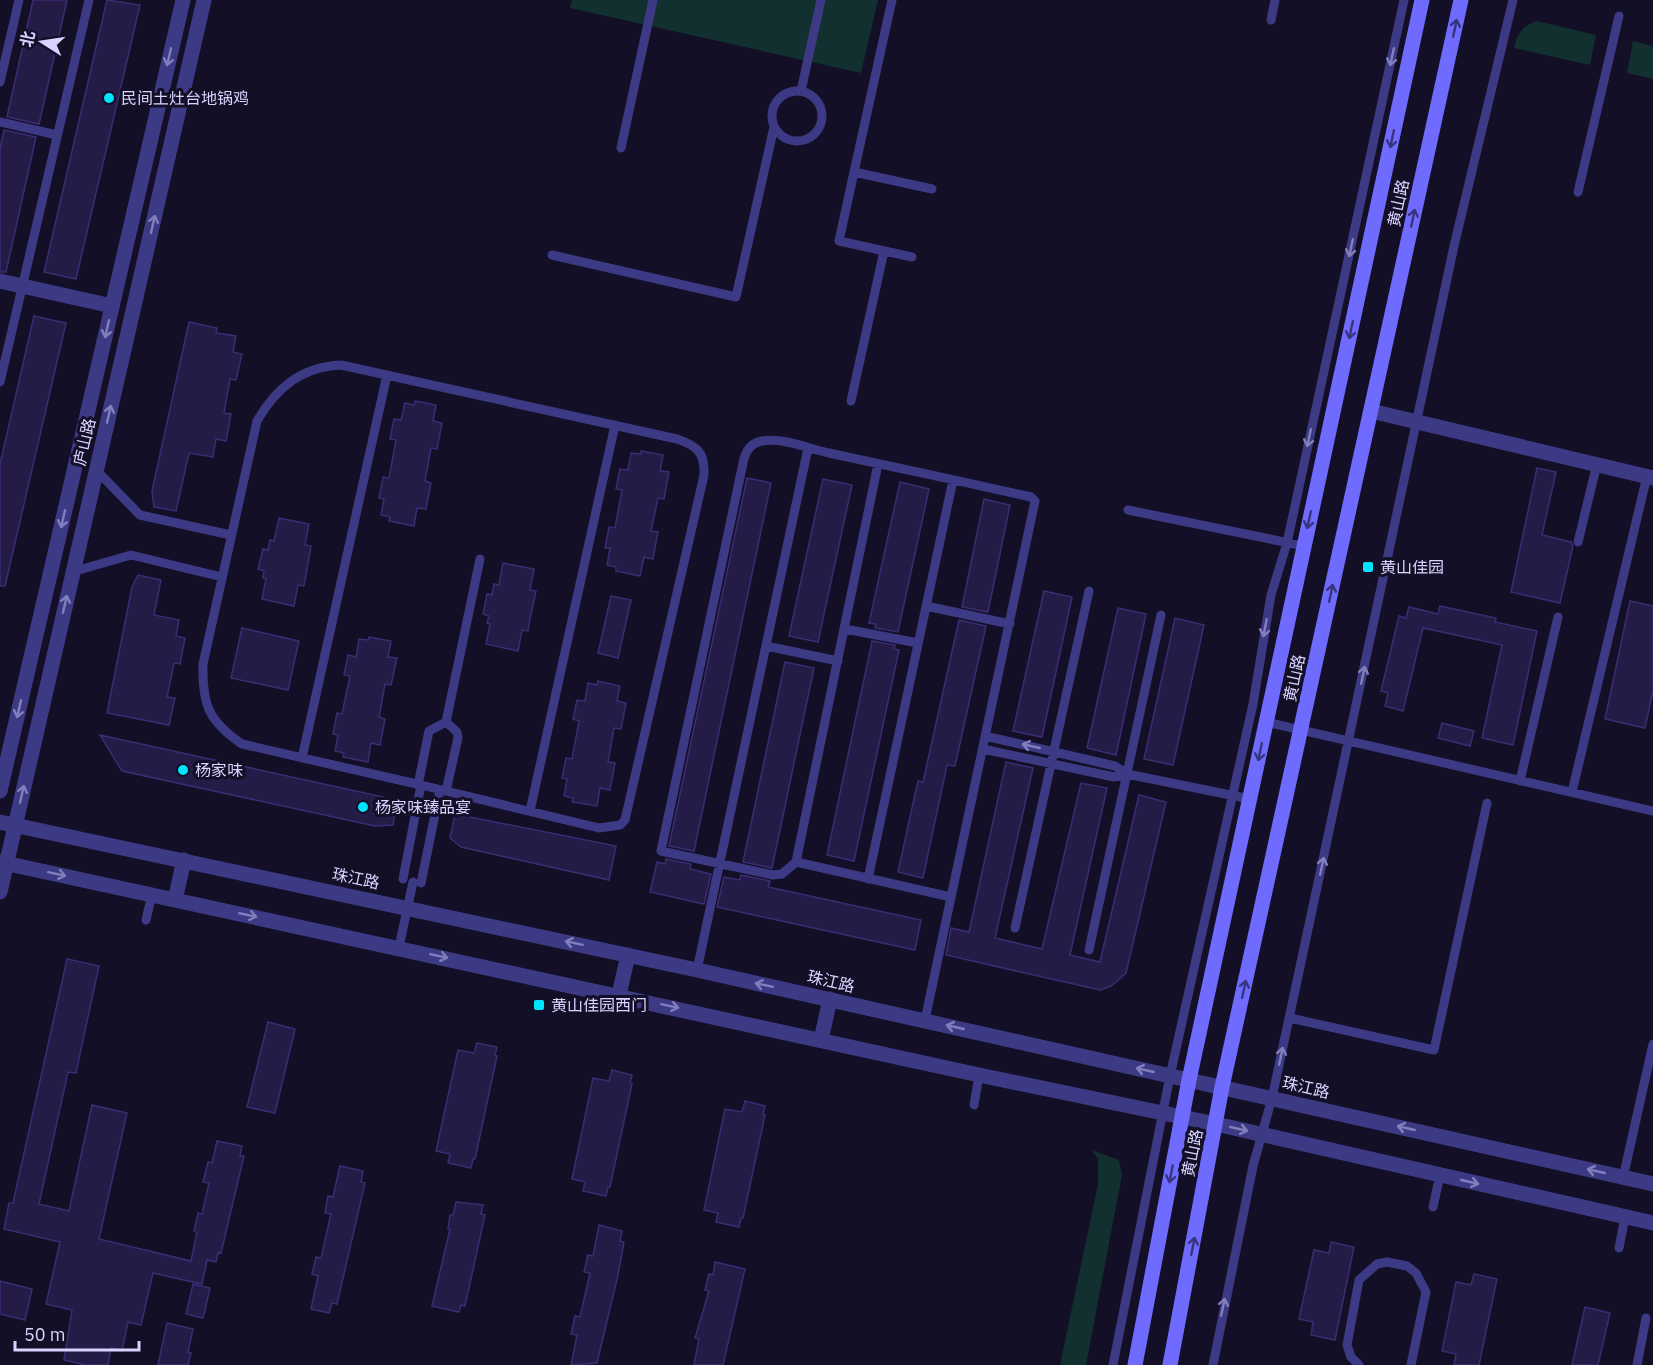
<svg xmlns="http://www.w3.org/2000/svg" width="1653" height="1365" viewBox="0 0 1653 1365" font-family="'IBM Plex Sans','Noto Sans SC',sans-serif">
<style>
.green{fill:#12302f}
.building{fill:#241b47;stroke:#3b2d73;stroke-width:1.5}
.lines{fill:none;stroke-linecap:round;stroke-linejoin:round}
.service{stroke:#3d3a85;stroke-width:9}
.minor{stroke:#3d3a85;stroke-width:15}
.tertiary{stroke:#3d3a85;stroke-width:15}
.secondary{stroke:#6f6bff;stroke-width:15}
.oneway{stroke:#38347d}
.oneway2{stroke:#837fbc}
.poi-dot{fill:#00e5ff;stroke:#130f26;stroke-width:2}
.labels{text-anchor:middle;stroke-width:6;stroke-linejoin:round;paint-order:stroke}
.poi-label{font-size:16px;fill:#d9d4ff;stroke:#130f26;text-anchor:start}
.street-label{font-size:16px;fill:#d9d4ff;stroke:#130f26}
</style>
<rect width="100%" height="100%" fill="#130f26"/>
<path class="green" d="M 572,0 L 878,0 L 861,73 L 570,8 Z
M 1537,21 L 1596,35 L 1590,65 L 1514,48 C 1518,33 1522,26 1537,21 Z
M 1633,41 L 1653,46 L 1653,79 L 1627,73 Z
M 1092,1150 L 1119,1160 L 1122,1175 L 1086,1365 L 1060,1365 L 1098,1184 L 1098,1159 Z"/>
<path class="building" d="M 33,0 L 67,0 L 39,124 L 7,117 Z
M 107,0 L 140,5 L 76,279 L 44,272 Z
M 4,130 L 36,137 L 6,272 L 0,272 L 0,148 Z
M 34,316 L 66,323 L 5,586 L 0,586 L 0,464 Z
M 189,322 L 217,328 L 216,333 L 236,336 L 233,352 L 242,354 L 236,380 L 230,379 L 224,413 L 231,414 L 226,441 L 216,439 L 213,457 L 189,453 L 176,511 L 154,507 L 152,491 Z
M 415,401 L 436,405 L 433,421 L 442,423 L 437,449 L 431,448 L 425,481 L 431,483 L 426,509 L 417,508 L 414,526 L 389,521 L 390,517 L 381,515 L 384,499 L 379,498 L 383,477 L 389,478 L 396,440 L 390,439 L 394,419 L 401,420 L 405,403 L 414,405 Z
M 641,451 L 663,455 L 660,471 L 669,472 L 664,499 L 658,498 L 651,531 L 658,532 L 653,559 L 644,557 L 640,576 L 616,571 L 616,567 L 607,565 L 610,548 L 605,548 L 609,527 L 615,528 L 622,490 L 616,489 L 620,469 L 628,470 L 631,453 L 641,454 Z
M 1537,468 L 1556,472 L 1542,535 L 1571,542 L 1573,546 L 1560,603 L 1511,592 Z
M 747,478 L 771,483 L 694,851 L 669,846 Z
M 823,479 L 852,485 L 818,642 L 789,636 Z
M 900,482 L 929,489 L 898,632 L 875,628 L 876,624 L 869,623 Z
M 984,499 L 1010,505 L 988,612 L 962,607 Z
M 279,518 L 309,524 L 305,545 L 311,546 L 307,569 L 304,586 L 298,585 L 294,606 L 262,599 L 266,579 L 263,578 L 264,571 L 258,569 L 263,549 L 268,550 L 270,540 L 274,541 Z
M 503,563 L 534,569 L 530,590 L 536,591 L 531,614 L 528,631 L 522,630 L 518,651 L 486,644 L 490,624 L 487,623 L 489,616 L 483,614 L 487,594 L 492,595 L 494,584 L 499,585 Z
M 138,575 L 161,580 L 154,615 L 179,620 L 176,636 L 185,638 L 180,664 L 174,663 L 167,697 L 175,698 L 169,725 L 107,713 L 132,587 Z
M 1044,591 L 1072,597 L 1042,737 L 1013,731 Z
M 611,596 L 631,600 L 618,658 L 598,653 Z
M 1630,601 L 1653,606 L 1653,691 L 1645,728 L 1605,719 Z
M 1440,606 L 1496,618 L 1495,622 L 1537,631 L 1513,745 L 1482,738 L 1502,645 L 1423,628 L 1403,711 L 1385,706 L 1388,693 L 1381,691 L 1399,616 L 1406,618 L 1409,607 L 1438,614 Z
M 1118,608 L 1146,614 L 1116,755 L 1087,748 Z
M 1175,618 L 1204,625 L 1173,765 L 1144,759 Z
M 959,620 L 986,626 L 955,766 L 947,765 L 923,878 L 898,872 L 918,781 L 923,782 Z
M 242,628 L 299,641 L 288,690 L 231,678 Z
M 369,637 L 391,641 L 388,657 L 397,658 L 391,685 L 385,684 L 379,717 L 385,719 L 380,745 L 371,743 L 368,762 L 343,757 L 344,753 L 335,751 L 338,735 L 333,734 L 337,713 L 342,714 L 350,676 L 344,675 L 348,655 L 356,657 L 359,639 L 368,640 Z
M 872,641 L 895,645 L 894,649 L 899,650 L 854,861 L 827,855 Z
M 785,662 L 814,668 L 772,868 L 743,862 Z
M 598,681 L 620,686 L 617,701 L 626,703 L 621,729 L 614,728 L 608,762 L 615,763 L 610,790 L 600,788 L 597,806 L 572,802 L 573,798 L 564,796 L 567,779 L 562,778 L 566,758 L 572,759 L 579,721 L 573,719 L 577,700 L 585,701 L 588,683 L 597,685 Z
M 1442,723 L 1474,731 L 1470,746 L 1438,738 Z
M 100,735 L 397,800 L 393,825 L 375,826 L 122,771 Z
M 1006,762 L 1033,768 L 995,938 L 1042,949 L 1081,783 L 1107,788 L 1070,955 L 1100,962 L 1139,795 L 1166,802 L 1126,973 L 1111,986 L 1100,990 L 946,955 L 951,928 L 969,932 Z
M 455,814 L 616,846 L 609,880 L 461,847 L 450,838 Z
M 666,859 L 691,864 L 690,869 L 711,874 L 704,904 L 650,892 L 657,862 L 665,864 Z
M 741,875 L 770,881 L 768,887 L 782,890 L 921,920 L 915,950 L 717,907 L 724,877 L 740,880 Z
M 67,959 L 99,966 L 76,1073 L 68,1072 L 39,1204 L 69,1211 L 92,1105 L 127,1113 L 99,1239 L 191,1261 L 197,1233 L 194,1231 L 198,1213 L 202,1214 L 209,1183 L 203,1182 L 208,1162 L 212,1163 L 217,1141 L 242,1146 L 240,1156 L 244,1156 L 221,1253 L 218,1252 L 216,1262 L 207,1260 L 202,1284 L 153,1273 L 141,1325 L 128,1322 L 122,1351 L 111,1348 L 108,1365 L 85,1365 L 64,1360 L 72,1310 L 46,1304 L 60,1242 L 4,1229 L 9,1203 L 13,1203 Z
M 268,1022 L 295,1029 L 275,1113 L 247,1107 Z
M 477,1043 L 497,1047 L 495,1055 L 497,1056 L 475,1159 L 473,1159 L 471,1168 L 448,1163 L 450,1154 L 436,1151 L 458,1050 L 474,1053 Z
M 612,1070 L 632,1075 L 630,1083 L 632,1084 L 610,1187 L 608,1187 L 606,1196 L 583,1191 L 585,1182 L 572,1179 L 593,1078 L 609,1081 Z
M 745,1101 L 765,1106 L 763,1114 L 765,1115 L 743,1218 L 741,1218 L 739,1227 L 716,1222 L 718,1213 L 704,1210 L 725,1109 L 742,1112 Z
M 340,1166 L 363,1171 L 361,1182 L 365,1183 L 337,1304 L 332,1303 L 329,1313 L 311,1309 L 318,1276 L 312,1274 L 316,1257 L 321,1258 L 331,1214 L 325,1213 L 328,1196 L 333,1197 Z
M 456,1202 L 483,1205 L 481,1214 L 485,1215 L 465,1306 L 461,1305 L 459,1312 L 432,1306 L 450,1229 L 448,1229 L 450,1215 L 453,1215 Z
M 599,1225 L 622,1231 L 620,1241 L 624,1242 L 618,1275 L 597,1363 L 571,1365 L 577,1335 L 571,1334 L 575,1316 L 580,1317 L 590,1273 L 584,1272 L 588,1255 L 593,1256 Z
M 1331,1242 L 1354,1247 L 1335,1340 L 1311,1335 L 1313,1322 L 1299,1319 L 1314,1250 L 1329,1253 Z
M 715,1262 L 745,1269 L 723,1365 L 694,1365 L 699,1339 L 695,1338 L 709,1291 L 705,1290 L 709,1274 L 713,1275 Z
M 1474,1274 L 1497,1279 L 1479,1365 L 1454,1365 L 1456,1354 L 1442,1351 L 1456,1282 L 1471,1285 Z
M 0,1281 L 32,1289 L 25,1320 L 0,1314 Z
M 193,1284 L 210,1288 L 203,1318 L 186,1314 Z
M 1585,1307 L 1610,1313 L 1598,1365 L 1572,1365 Z
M 167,1323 L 193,1329 L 188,1352 L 191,1353 L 188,1365 L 158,1365 Z"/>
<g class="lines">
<path class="service" d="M 892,0 L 854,172 L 932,189
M 1271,20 L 1275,0
M 0,82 L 19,0
M772 116a25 25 0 1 1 50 0a25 25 0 1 1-50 0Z
M 801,91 L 821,0
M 0,122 L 57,135
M 621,148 L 653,0
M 854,172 L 839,241 L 912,257
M 1578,192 L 1619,16
M 552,255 L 736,297 L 774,127
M 0,382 L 89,0
M 851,401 L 884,251
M 878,464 L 796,862 L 782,874 L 773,875 L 661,851 L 743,463 C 745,452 750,443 762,441 C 782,437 810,449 829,453 C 896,467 964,482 1031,497 L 1035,501 L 925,1020
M 96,470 L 140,515 L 231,535
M 1128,510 L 1304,546
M 1578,542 L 1597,464
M 72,572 L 131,555 L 222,577
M 926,606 L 1010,624
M 845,629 L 918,643
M 766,646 L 838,661
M 1266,722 L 1653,811
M 985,736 L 1115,766 L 1127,774
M 983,749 L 1114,777 L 1127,774 L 1250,799
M 302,758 L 387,375
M 1520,781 L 1558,617
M 418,785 L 429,731 L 446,722 L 480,559
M 446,791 L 458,738 L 457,732 L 446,722
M 1572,792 L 1647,476
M 530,811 L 615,425
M 796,862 L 951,897
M 403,879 L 421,785 L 242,744 C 208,721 202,704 203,664 L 257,421 C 276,388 301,367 341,365 L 677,439 C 697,446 705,452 704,475 L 625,820 L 620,825 L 599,828 L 421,785
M 868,879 L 953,480
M 421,883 L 440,790
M 146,920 L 152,894
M 1015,928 L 1089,591
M 399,947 L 413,882
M 1089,950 L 1161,615
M 697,970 L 808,448
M 1290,1018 L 1434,1050 L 1487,803
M 974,1105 L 979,1075
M 1623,1178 L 1653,1044
M 1433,1207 L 1440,1175
M 1619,1248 L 1625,1217
M 1113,1365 L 1170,1076 L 1253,704 L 1271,595 L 1287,543 L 1404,0
M 1213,1365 L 1253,1166 L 1272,1098 L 1454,246 L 1513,0
M 1359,1365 L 1351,1357 L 1347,1345 L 1359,1280 L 1377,1264 L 1387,1262 L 1407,1266 L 1416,1273 L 1426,1292 L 1411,1365
M 1637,1365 L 1646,1318"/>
<path class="minor" d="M 0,281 L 112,306
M 1371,411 L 1653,478"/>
<path class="tertiary" d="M 0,791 L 183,0
M 0,822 L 697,970 L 1653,1184
M 0,862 L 979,1075 L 1216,1124 L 1653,1223
M 0,892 L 204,0
M 175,900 L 184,860
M 619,995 L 628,955
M 821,1040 L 830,999"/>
<path class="secondary" d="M 1135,1365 L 1189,1080 L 1422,0
M 1170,1365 L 1222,1087 L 1461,0"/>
</g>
<defs><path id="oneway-shaft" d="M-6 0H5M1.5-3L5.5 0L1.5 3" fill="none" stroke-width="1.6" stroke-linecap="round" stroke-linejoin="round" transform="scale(1.5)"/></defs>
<g class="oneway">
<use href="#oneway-shaft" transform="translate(1455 28) rotate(-78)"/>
<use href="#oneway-shaft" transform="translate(1392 139) rotate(102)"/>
<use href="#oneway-shaft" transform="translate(1413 218) rotate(-78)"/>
<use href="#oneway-shaft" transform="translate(1351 330) rotate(102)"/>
<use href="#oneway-shaft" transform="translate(1309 520) rotate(102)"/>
<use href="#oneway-shaft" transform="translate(1331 593) rotate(-78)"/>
<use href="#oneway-shaft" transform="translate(1260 752) rotate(102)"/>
<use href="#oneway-shaft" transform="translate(1244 989) rotate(-78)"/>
<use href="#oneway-shaft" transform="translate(1171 1174) rotate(101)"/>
<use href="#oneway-shaft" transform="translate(1193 1246) rotate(-79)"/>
</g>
<g class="oneway2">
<use href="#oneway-shaft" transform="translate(169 57) rotate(103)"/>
<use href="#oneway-shaft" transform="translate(1392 57) rotate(102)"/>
<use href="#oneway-shaft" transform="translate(153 224) rotate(-77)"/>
<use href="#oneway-shaft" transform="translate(1351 248) rotate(102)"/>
<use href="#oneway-shaft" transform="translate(107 329) rotate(103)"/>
<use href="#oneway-shaft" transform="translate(109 414) rotate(-77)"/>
<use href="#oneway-shaft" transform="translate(1309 438) rotate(102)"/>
<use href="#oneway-shaft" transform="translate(63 519) rotate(103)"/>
<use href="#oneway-shaft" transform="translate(65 604) rotate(-77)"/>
<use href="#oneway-shaft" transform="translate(1265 628) rotate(101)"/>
<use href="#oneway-shaft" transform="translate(1363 675) rotate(-78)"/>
<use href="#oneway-shaft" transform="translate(19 709) rotate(103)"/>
<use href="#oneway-shaft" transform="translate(1031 746) rotate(-167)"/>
<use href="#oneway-shaft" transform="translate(22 794) rotate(-77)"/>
<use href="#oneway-shaft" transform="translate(1322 866) rotate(-78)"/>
<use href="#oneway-shaft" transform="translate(57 874) rotate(12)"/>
<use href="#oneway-shaft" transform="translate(248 915) rotate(12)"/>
<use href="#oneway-shaft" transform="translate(574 943) rotate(-168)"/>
<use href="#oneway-shaft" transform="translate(439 956) rotate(12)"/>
<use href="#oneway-shaft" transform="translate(764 985) rotate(-168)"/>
<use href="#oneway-shaft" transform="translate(670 1006) rotate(12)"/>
<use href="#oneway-shaft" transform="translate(955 1027) rotate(-167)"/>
<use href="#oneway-shaft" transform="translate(1281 1056) rotate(-78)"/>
<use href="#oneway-shaft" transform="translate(1145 1070) rotate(-167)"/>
<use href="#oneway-shaft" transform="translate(1406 1128) rotate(-167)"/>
<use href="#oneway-shaft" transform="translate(1239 1129) rotate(13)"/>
<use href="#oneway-shaft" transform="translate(1596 1171) rotate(-167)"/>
<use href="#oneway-shaft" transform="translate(1470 1182) rotate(13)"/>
<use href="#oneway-shaft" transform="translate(1223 1307) rotate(-78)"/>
</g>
<g class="poi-dot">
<circle cx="109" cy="98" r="6"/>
<rect x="1362" y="561" width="12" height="12" rx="3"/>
<circle cx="183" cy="770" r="6"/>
<circle cx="363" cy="807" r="6"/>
<rect x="533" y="999" width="12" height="12" rx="3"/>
</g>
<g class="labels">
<g class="poi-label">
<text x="121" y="104">民间土灶台地锅鸡</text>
<text x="1380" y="573">黄山佳园</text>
<text x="195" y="776">杨家味</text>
<text x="375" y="813">杨家味臻品宴</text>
<text x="551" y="1011">黄山佳园西门</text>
</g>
<g class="street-label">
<text transform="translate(1398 203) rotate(-78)" y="6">黄山路</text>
<text transform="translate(84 442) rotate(-77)" y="6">庐山路</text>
<text transform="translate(1294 678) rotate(-78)" y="6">黄山路</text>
<text transform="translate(356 878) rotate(12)" y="6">珠江路</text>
<text transform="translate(831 981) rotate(13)" y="6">珠江路</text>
<text transform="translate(1306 1087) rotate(13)" y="6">珠江路</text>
<text transform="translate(1192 1153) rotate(-79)" y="6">黄山路</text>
</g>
</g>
<g transform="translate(42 42) rotate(282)" stroke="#130f26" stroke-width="4.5" paint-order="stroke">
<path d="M0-4.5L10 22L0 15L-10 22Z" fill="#d9d4ff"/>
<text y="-9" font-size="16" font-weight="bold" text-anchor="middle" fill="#d9d4ff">北</text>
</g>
<path d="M15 1341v9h124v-9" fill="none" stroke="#d9d4ff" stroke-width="3"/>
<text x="24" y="1341" font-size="18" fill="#d9d4ff" stroke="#130f26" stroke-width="4.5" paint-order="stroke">50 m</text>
</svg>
